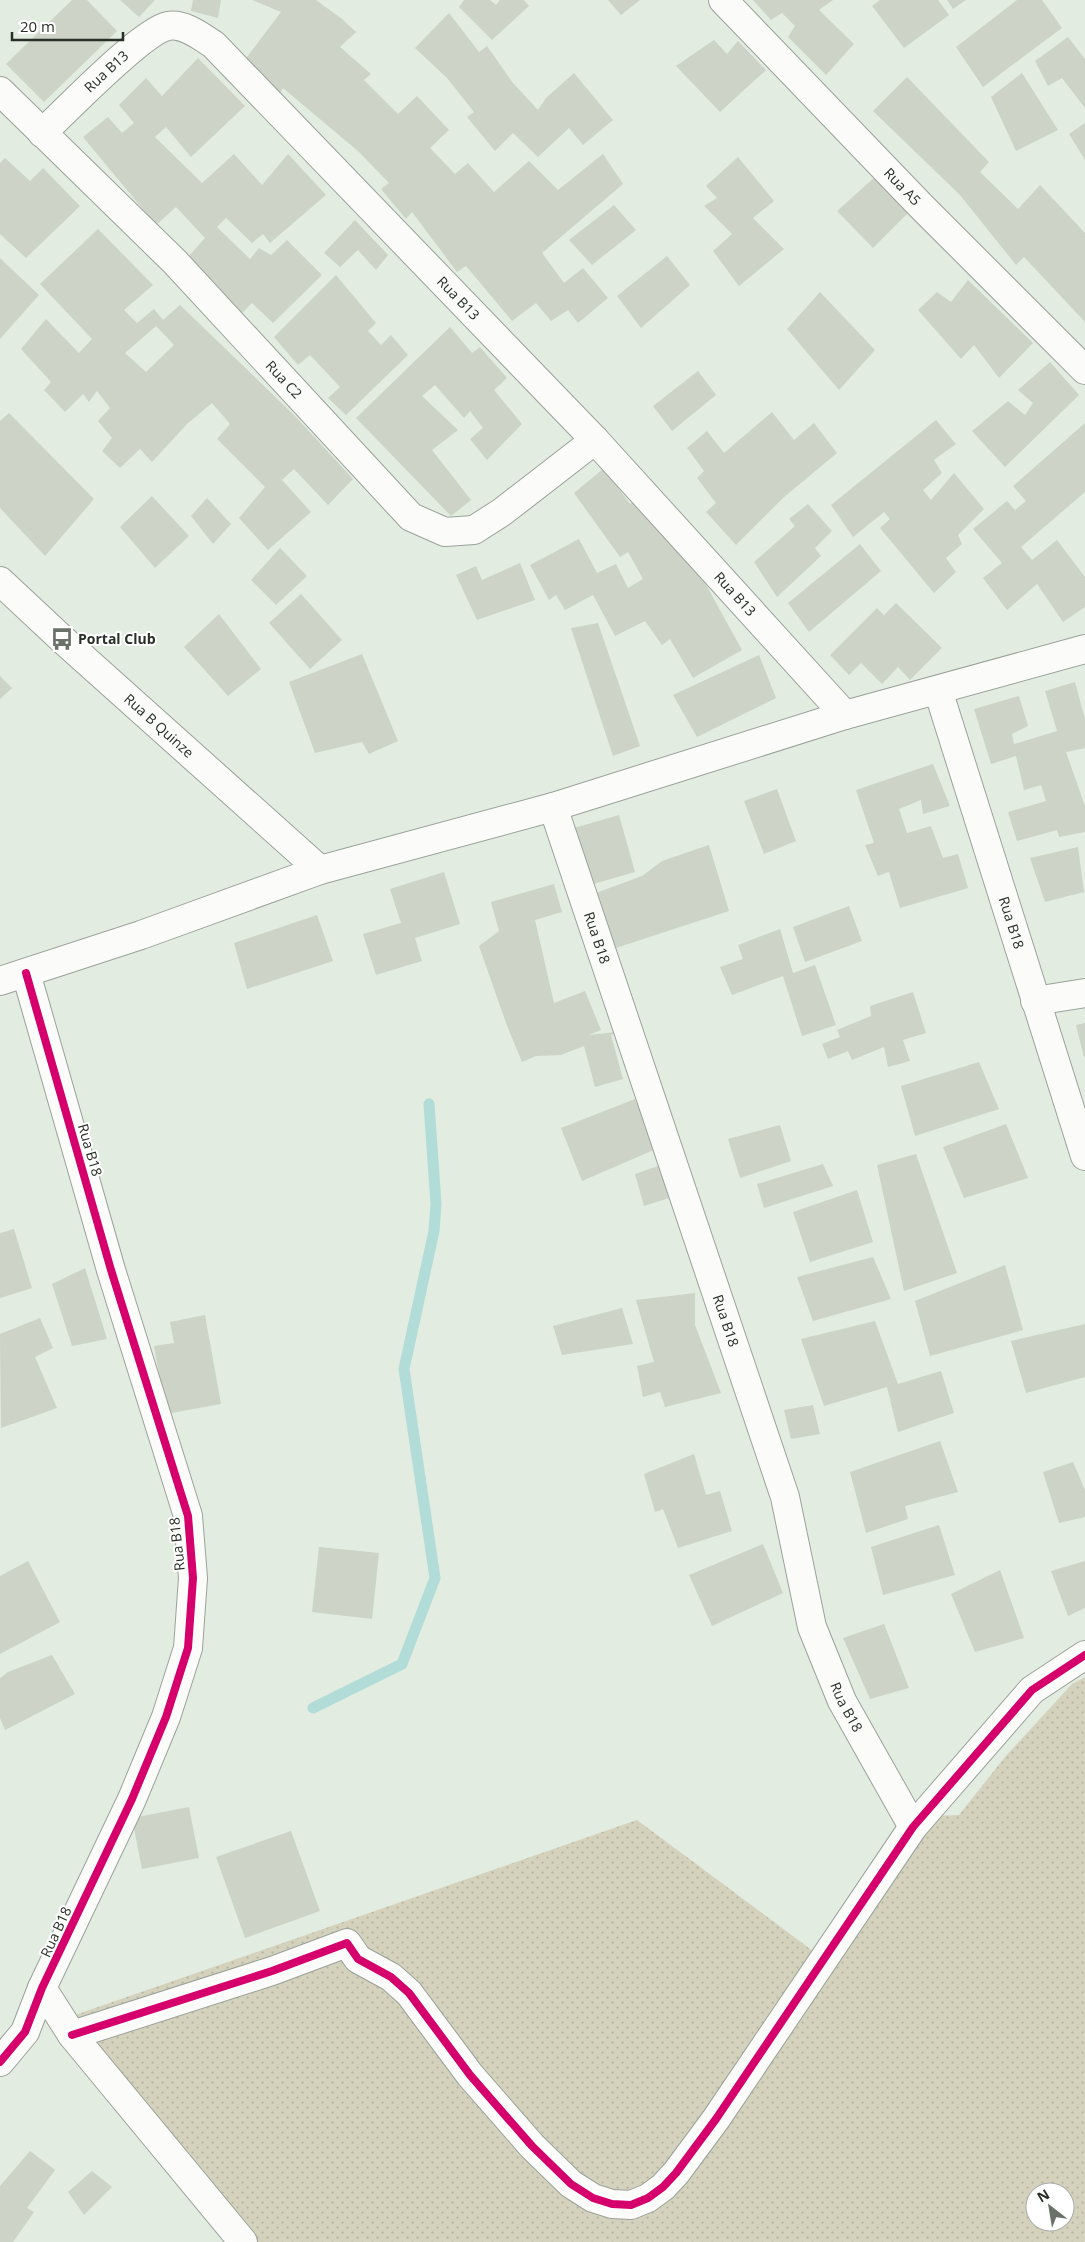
<svg xmlns="http://www.w3.org/2000/svg" width="1085" height="2242" viewBox="0 0 1085 2242" font-family="'Open Sans',sans-serif">
<style>
.grass{fill:url(#grass-dots);fill-rule:evenodd}
.lines{fill:none;stroke-linecap:round;stroke-linejoin:round}
.stream{stroke:#b1dcd8;stroke-width:11}
.building{fill:#cdd3c6;fill-rule:evenodd}
.street-casing{stroke:#9aa29a;stroke-width:30}
.street{stroke:#fbfcfa;stroke-width:28}
.cycleway-casing{stroke:#fff;stroke-width:11}
.cycleway{stroke:#d6006c;stroke-width:8}
.labels{text-anchor:middle;stroke-width:4;stroke-linejoin:round;paint-order:stroke}
.street-label{font-size:14px;fill:#282f27;stroke:#fff}
.poi-label{font-size:14px;font-weight:bold;fill:#282f27;stroke:#fff;text-anchor:start}
</style>
<defs>
<pattern id="grass-dots" width="8" height="8" patternUnits="userSpaceOnUse" patternTransform="scale(1.25)"><rect width="8" height="8" fill="#d4d2bc"/><path d="M2 2h.1M6 6h.1" fill="none" stroke="#b6b5a2" stroke-width="1.8" stroke-linecap="round"/></pattern>
</defs>
<rect width="100%" height="100%" fill="#e2ece1"/>
<path class="grass" d="M 1085,1677 L 1085,2242 L 239,2242 L 132,2108 L 66,2051 L 59,2040 L 75,2015 L 637,1820 L 829,1963 L 932,1816 L 959,1815 L 1005,1757 L 1072,1684 ZM 1035,2192 L 1065,2192 L 1065,2222 L 1035,2222 Z"/>
<g class="lines">
<path class="stream" d="M 313,1708 L 402,1664 L 435,1578 L 404,1369 L 434,1231 L 436,1204 L 429,1104"/>
</g>
<path class="building" d="M 72,0 L 87,0 L 117,31 L 44,102 L 6,64 Z
M 120,0 L 155,0 L 139,17 Z
M 193,0 L 221,0 L 218,18 L 191,11 Z
M 252,0 L 316,0 L 342,19 L 356,32 L 340,47 L 371,74 L 364,80 L 398,114 L 417,96 L 449,130 L 430,148 L 455,174 L 468,163 L 494,192 L 529,161 L 558,190 L 603,154 L 623,184 L 542,253 L 564,283 L 583,268 L 608,298 L 578,323 L 568,310 L 551,321 L 536,303 L 512,321 L 466,266 L 457,272 L 412,212 L 406,219 L 381,189 L 389,183 L 359,152 L 283,88 L 278,97 L 244,61 L 281,12 Z
M 464,0 L 490,0 L 496,5 L 500,0 L 524,0 L 529,6 L 492,40 L 459,7 Z
M 608,0 L 640,0 L 621,15 Z
M 753,0 L 833,0 L 819,10 L 854,44 L 826,75 L 788,37 L 795,26 L 782,13 L 771,20 Z
M 880,0 L 938,0 L 949,15 L 904,48 L 872,6 Z
M 947,0 L 966,0 L 953,9 Z
M 1017,0 L 1042,0 L 1062,28 L 983,87 L 956,47 Z
M 449,13 L 479,52 L 487,46 L 513,83 L 538,110 L 546,98 L 574,73 L 613,120 L 583,145 L 569,128 L 538,157 L 513,133 L 495,151 L 467,117 L 474,112 L 447,78 L 415,48 Z
M 1068,37 L 1085,59 L 1085,108 L 1062,78 L 1048,86 L 1035,61 Z
M 714,40 L 727,54 L 738,41 L 766,70 L 720,112 L 676,66 Z
M 198,58 L 245,106 L 191,157 L 166,127 L 155,137 L 202,183 L 234,154 L 262,185 L 288,154 L 326,195 L 270,243 L 263,234 L 252,243 L 226,218 L 217,227 L 250,259 L 259,248 L 271,255 L 287,240 L 322,275 L 273,323 L 252,303 L 242,313 L 189,256 L 205,238 L 176,207 L 156,225 L 83,137 L 108,117 L 122,133 L 134,123 L 119,105 L 146,78 L 162,96 Z
M 1022,73 L 1058,130 L 1016,151 L 991,97 Z
M 907,77 L 989,162 L 980,172 L 1018,209 L 1040,185 L 1085,233 L 1085,322 L 1024,257 L 1016,265 L 960,195 L 873,111 Z
M 1085,123 L 1085,160 L 1069,134 Z
M 738,157 L 774,201 L 753,218 L 784,249 L 739,286 L 713,251 L 732,234 L 704,206 L 717,198 L 706,186 Z
M 5,158 L 30,181 L 43,168 L 80,206 L 26,258 L 0,234 L 0,163 Z
M 876,176 L 908,213 L 873,248 L 837,211 Z
M 614,205 L 636,230 L 592,265 L 569,240 Z
M 355,220 L 388,255 L 376,270 L 358,250 L 340,267 L 324,253 Z
M 98,229 L 153,285 L 124,310 L 137,323 L 154,309 L 163,320 L 180,305 L 295,416 L 353,479 L 328,505 L 294,469 L 282,480 L 311,512 L 268,550 L 239,518 L 265,487 L 217,439 L 230,424 L 212,403 L 187,424 L 152,462 L 140,449 L 120,468 L 102,451 L 112,438 L 98,421 L 110,408 L 97,391 L 89,402 L 83,394 L 65,412 L 44,390 L 51,382 L 21,349 L 46,319 L 79,353 L 92,339 L 40,284 ZM 156,326 L 174,345 L 146,372 L 125,353 Z
M 667,256 L 690,285 L 641,328 L 617,296 Z
M 0,258 L 39,295 L 0,339 Z
M 336,275 L 376,323 L 368,331 L 381,345 L 391,335 L 408,355 L 346,415 L 328,398 L 340,387 L 310,355 L 298,365 L 274,337 Z
M 968,280 L 1033,343 L 999,378 L 974,345 L 961,359 L 918,310 L 937,292 L 951,302 Z
M 820,292 L 875,350 L 839,390 L 787,329 Z
M 450,327 L 472,353 L 480,347 L 507,378 L 494,390 L 522,424 L 487,460 L 470,439 L 483,428 L 470,411 L 464,418 L 435,385 L 422,396 L 458,430 L 432,450 L 471,500 L 451,516 L 356,418 Z
M 1050,362 L 1079,395 L 1005,467 L 972,431 L 1008,401 L 1025,415 L 1033,403 L 1018,390 Z
M 698,371 L 716,395 L 672,431 L 653,406 Z
M 772,412 L 794,440 L 814,423 L 837,453 L 783,498 L 736,545 L 706,512 L 716,503 L 697,478 L 704,471 L 687,448 L 707,431 L 724,453 Z
M 9,413 L 94,499 L 45,556 L 0,508 L 0,421 Z
M 936,420 L 956,444 L 934,460 L 942,473 L 923,490 L 931,500 L 954,473 L 984,509 L 958,535 L 962,544 L 946,558 L 956,572 L 934,593 L 880,528 L 890,519 L 884,512 L 853,537 L 831,505 Z
M 1085,423 L 1085,492 L 1021,547 L 1032,560 L 1057,540 L 1085,577 L 1085,607 L 1063,622 L 1037,584 L 1007,610 L 983,578 L 1002,563 L 973,529 L 1007,501 L 1015,510 L 1026,501 L 1013,486 Z
M 604,468 L 630,504 L 636,499 L 699,572 L 742,650 L 693,678 L 670,639 L 662,645 L 645,621 L 615,636 L 593,595 L 565,610 L 556,595 L 549,600 L 530,565 L 579,539 L 597,573 L 616,564 L 628,588 L 643,579 L 628,552 L 620,557 L 574,493 Z
M 152,496 L 189,536 L 155,568 L 120,527 Z
M 207,498 L 231,524 L 213,544 L 191,516 Z
M 808,504 L 832,531 L 815,548 L 821,556 L 777,597 L 754,562 L 795,526 L 789,519 Z
M 860,544 L 881,571 L 809,632 L 788,603 Z
M 280,548 L 307,576 L 276,605 L 251,580 Z
M 520,563 L 535,600 L 477,620 L 456,575 L 476,566 L 482,580 Z
M 301,594 L 342,640 L 310,669 L 269,623 Z
M 896,603 L 942,648 L 910,680 L 898,667 L 882,684 L 861,663 L 849,675 L 830,655 L 877,608 L 884,615 Z
M 219,614 L 261,669 L 228,696 L 184,647 Z
M 598,623 L 640,746 L 613,756 L 571,628 Z
M 362,654 L 398,741 L 369,754 L 362,742 L 315,753 L 289,682 Z
M 759,655 L 776,698 L 697,737 L 673,695 Z
M 0,676 L 12,688 L 0,699 Z
M 1075,682 L 1085,719 L 1085,748 L 1066,752 L 1085,806 L 1085,832 L 1059,837 L 1057,830 L 1017,841 L 1008,812 L 1046,801 L 1041,785 L 1024,790 L 1016,756 L 991,764 L 974,709 L 1019,696 L 1028,726 L 1012,734 L 1014,744 L 1057,731 L 1045,691 Z
M 933,764 L 950,806 L 923,814 L 921,800 L 899,809 L 907,833 L 931,826 L 943,858 L 958,854 L 968,888 L 900,908 L 889,872 L 878,876 L 865,845 L 874,843 L 856,790 Z
M 777,789 L 796,841 L 764,854 L 744,801 Z
M 619,815 L 635,872 L 590,885 L 574,828 Z
M 709,845 L 729,911 L 616,948 L 596,893 L 642,876 L 662,861 Z
M 1078,847 L 1084,892 L 1045,902 L 1030,858 Z
M 444,872 L 460,924 L 415,938 L 422,961 L 376,975 L 363,934 L 401,923 L 390,889 Z
M 554,884 L 562,912 L 535,920 L 554,1003 L 585,991 L 601,1030 L 589,1035 L 616,1032 L 611,1035 L 623,1079 L 595,1087 L 584,1046 L 561,1055 L 536,1056 L 522,1062 L 506,1023 L 479,946 L 499,931 L 491,902 Z
M 849,906 L 862,941 L 805,962 L 793,927 Z
M 317,915 L 333,961 L 247,989 L 234,943 Z
M 780,929 L 793,973 L 815,965 L 836,1025 L 802,1036 L 783,976 L 732,995 L 720,967 L 743,959 L 738,945 Z
M 913,992 L 926,1033 L 903,1040 L 910,1061 L 888,1067 L 884,1047 L 852,1060 L 848,1051 L 828,1059 L 822,1044 L 840,1037 L 837,1030 L 871,1016 L 870,1006 Z
M 1085,1023 L 1085,1057 L 1084,1057 L 1076,1025 Z
M 979,1062 L 999,1109 L 915,1136 L 901,1086 Z
M 635,1099 L 656,1149 L 582,1181 L 561,1128 Z
M 1006,1124 L 1028,1178 L 964,1198 L 943,1147 Z
M 780,1125 L 791,1161 L 740,1178 L 728,1139 Z
M 916,1154 L 957,1273 L 904,1291 L 877,1165 Z
M 823,1164 L 833,1186 L 764,1208 L 757,1184 Z
M 658,1166 L 672,1197 L 644,1206 L 635,1174 Z
M 857,1190 L 873,1242 L 810,1262 L 793,1212 Z
M 14,1229 L 32,1288 L 0,1298 L 0,1233 Z
M 873,1257 L 891,1299 L 813,1321 L 797,1277 Z
M 1005,1265 L 1023,1330 L 930,1356 L 915,1301 Z
M 85,1268 L 107,1339 L 72,1346 L 52,1284 Z
M 695,1293 L 695,1325 L 721,1393 L 665,1407 L 660,1392 L 643,1397 L 637,1366 L 654,1362 L 636,1300 Z
M 622,1308 L 633,1344 L 562,1355 L 553,1326 Z
M 205,1315 L 221,1404 L 166,1414 L 154,1346 L 174,1343 L 170,1322 Z
M 40,1318 L 53,1348 L 35,1357 L 57,1408 L 1,1428 L 0,1334 Z
M 875,1321 L 898,1384 L 941,1371 L 954,1413 L 898,1432 L 887,1387 L 824,1406 L 801,1339 Z
M 1085,1324 L 1085,1377 L 1026,1393 L 1011,1341 Z
M 813,1405 L 820,1434 L 791,1439 L 784,1410 Z
M 940,1441 L 958,1492 L 905,1506 L 908,1519 L 866,1533 L 850,1472 Z
M 694,1454 L 706,1495 L 720,1491 L 732,1531 L 678,1548 L 663,1509 L 655,1512 L 644,1474 Z
M 1073,1462 L 1085,1490 L 1085,1517 L 1059,1523 L 1043,1472 Z
M 939,1525 L 955,1575 L 883,1595 L 871,1547 Z
M 763,1544 L 783,1593 L 712,1626 L 689,1575 Z
M 319,1547 L 379,1553 L 372,1619 L 312,1612 Z
M 28,1561 L 60,1622 L 0,1654 L 0,1576 Z
M 1085,1561 L 1085,1608 L 1068,1616 L 1051,1571 Z
M 1000,1570 L 1024,1638 L 975,1652 L 951,1594 Z
M 884,1624 L 909,1688 L 870,1699 L 843,1638 Z
M 52,1655 L 75,1694 L 5,1730 L 0,1718 L 0,1678 L 8,1672 Z
M 189,1807 L 199,1858 L 142,1869 L 132,1818 Z
M 291,1831 L 320,1911 L 245,1938 L 216,1857 Z
M 30,2151 L 55,2170 L 27,2208 L 34,2212 L 13,2242 L 0,2242 L 0,2186 Z
M 92,2171 L 112,2187 L 84,2215 L 68,2192 Z"/>
<g class="lines">
<defs>
<g id="street">
<path id="s1" d="M 723,0 L 920,205 L 1085,370"/>
<path id="s2" d="M 0,91 L 175,262 L 411,517 L 445,532 L 474,530 L 502,512 L 595,440"/>
<path id="s3" d="M 42,133 C 66,111 142,31 168,26 C 184,23 202,37 214,45 L 595,440 L 845,715"/>
<path id="s4" d="M 0,581 L 62,639 L 320,870"/>
<path id="s5" d="M 938,690 L 1085,1156"/>
<path id="s6" d="M 553,807 L 785,1497 L 812,1627 L 842,1701 L 913,1827"/>
<path d="M 0,981 L 141,935 L 320,870 L 553,807 L 845,715 L 1085,649"/>
<path d="M 1035,1001 L 1085,993"/>
<path d="M 42,1988 L 72,2035 L 243,2242"/>
<path d="M 72,2035 L 272,1971 L 347,1943 L 358,1959 L 391,1977 L 409,1993 L 470,2075 L 532,2146 L 571,2184 L 593,2198 L 612,2204 L 631,2205 L 648,2198 L 663,2187 L 676,2173 L 716,2119 L 913,1827 L 1032,1690 L 1085,1655"/>
<path d="M 0,2062 L 25,2032 L 42,1988 L 132,1799 L 166,1717 L 188,1648 L 193,1578 L 188,1516 L 111,1270 L 26,973"/>
</g>
</defs>
<use href="#street" class="street-casing"/>
<use href="#street" class="street"/>
<defs>
<path id="cycleway" d="M 72,2035 L 272,1971 L 347,1943 L 358,1959 L 391,1977 L 409,1993 L 470,2075 L 532,2146 L 571,2184 L 593,2198 L 612,2204 L 631,2205 L 648,2198 L 663,2187 L 676,2173 L 716,2119 L 913,1827 L 1032,1690 L 1085,1655
M 0,2062 L 25,2032 L 42,1988 L 132,1799 L 166,1717 L 188,1648 L 193,1578 L 188,1516 L 111,1270 L 26,973"/>
</defs>
<use href="#cycleway" class="cycleway-casing"/>
<use href="#cycleway" class="cycleway"/>
</g>
<defs>
<symbol id="bus-bare" viewBox="-9 -9 18 18"><path d="M-5-6H5V4H4V6H2V4H-2V6H-4V4H-5ZM-3.5-4V0h7V-4ZM-3.5 1.2v1.5H-2V1.2ZM2 1.2v1.5H3.5V1.2Z" fill="#697168" stroke="#fff" stroke-width="2.5" paint-order="stroke"/></symbol>
</defs>
<g fill-rule="evenodd">
<use href="#bus-bare" x="46" y="623" width="32" height="32"/>
</g>
<g class="labels">
<g class="street-label">
<text dy="5" stroke="none"><textPath href="#s3" startOffset="89">Rua B13</textPath></text>
<text dy="5" stroke="none"><textPath href="#s1" startOffset="259">Rua A5</textPath></text>
<text dy="5" stroke="none"><textPath href="#s3" startOffset="569">Rua B13</textPath></text>
<text dy="5" stroke="none"><textPath href="#s2" startOffset="405">Rua C2</textPath></text>
<text dy="5" stroke="none"><textPath href="#s3" startOffset="974">Rua B13</textPath></text>
<text dy="5" stroke="none"><textPath href="#s4" startOffset="215">Rua B Quinze</textPath></text>
<text dy="5" stroke="none"><textPath href="#s5" startOffset="244">Rua B18</textPath></text>
<text dy="5" stroke="none"><textPath href="#s6" startOffset="138">Rua B18</textPath></text>
<text transform="translate(90 1150) rotate(74)" y="5">Rua B18</text>
<text dy="5" stroke="none"><textPath href="#s6" startOffset="542">Rua B18</textPath></text>
<text transform="translate(177 1544) rotate(-96)" y="5">Rua B18</text>
<text dy="5" stroke="none"><textPath href="#s6" startOffset="948">Rua B18</textPath></text>
<text transform="translate(56 1932) rotate(-65)" y="5">Rua B18</text>
</g>
<g class="poi-label">
<text x="78" y="644">Portal Club</text>
</g>
</g>
<g transform="translate(1050 2207) rotate(329)"><circle r="24" fill="#ffffff" stroke="#a9aca9"/>
<path d="M0-4L9 19L0 12L-9 19Z" fill="#697168"/>
<text y="-8" font-size="14" font-weight="bold" text-anchor="middle" fill="#282f27">N</text>
</g>
<path d="M12 32v8h111v-8" fill="none" stroke="#282f27" stroke-width="2.5"/>
<text x="20" y="32" font-size="15" fill="#282f27" stroke="#ffffff" stroke-width="4" paint-order="stroke">20 m</text>
</svg>
